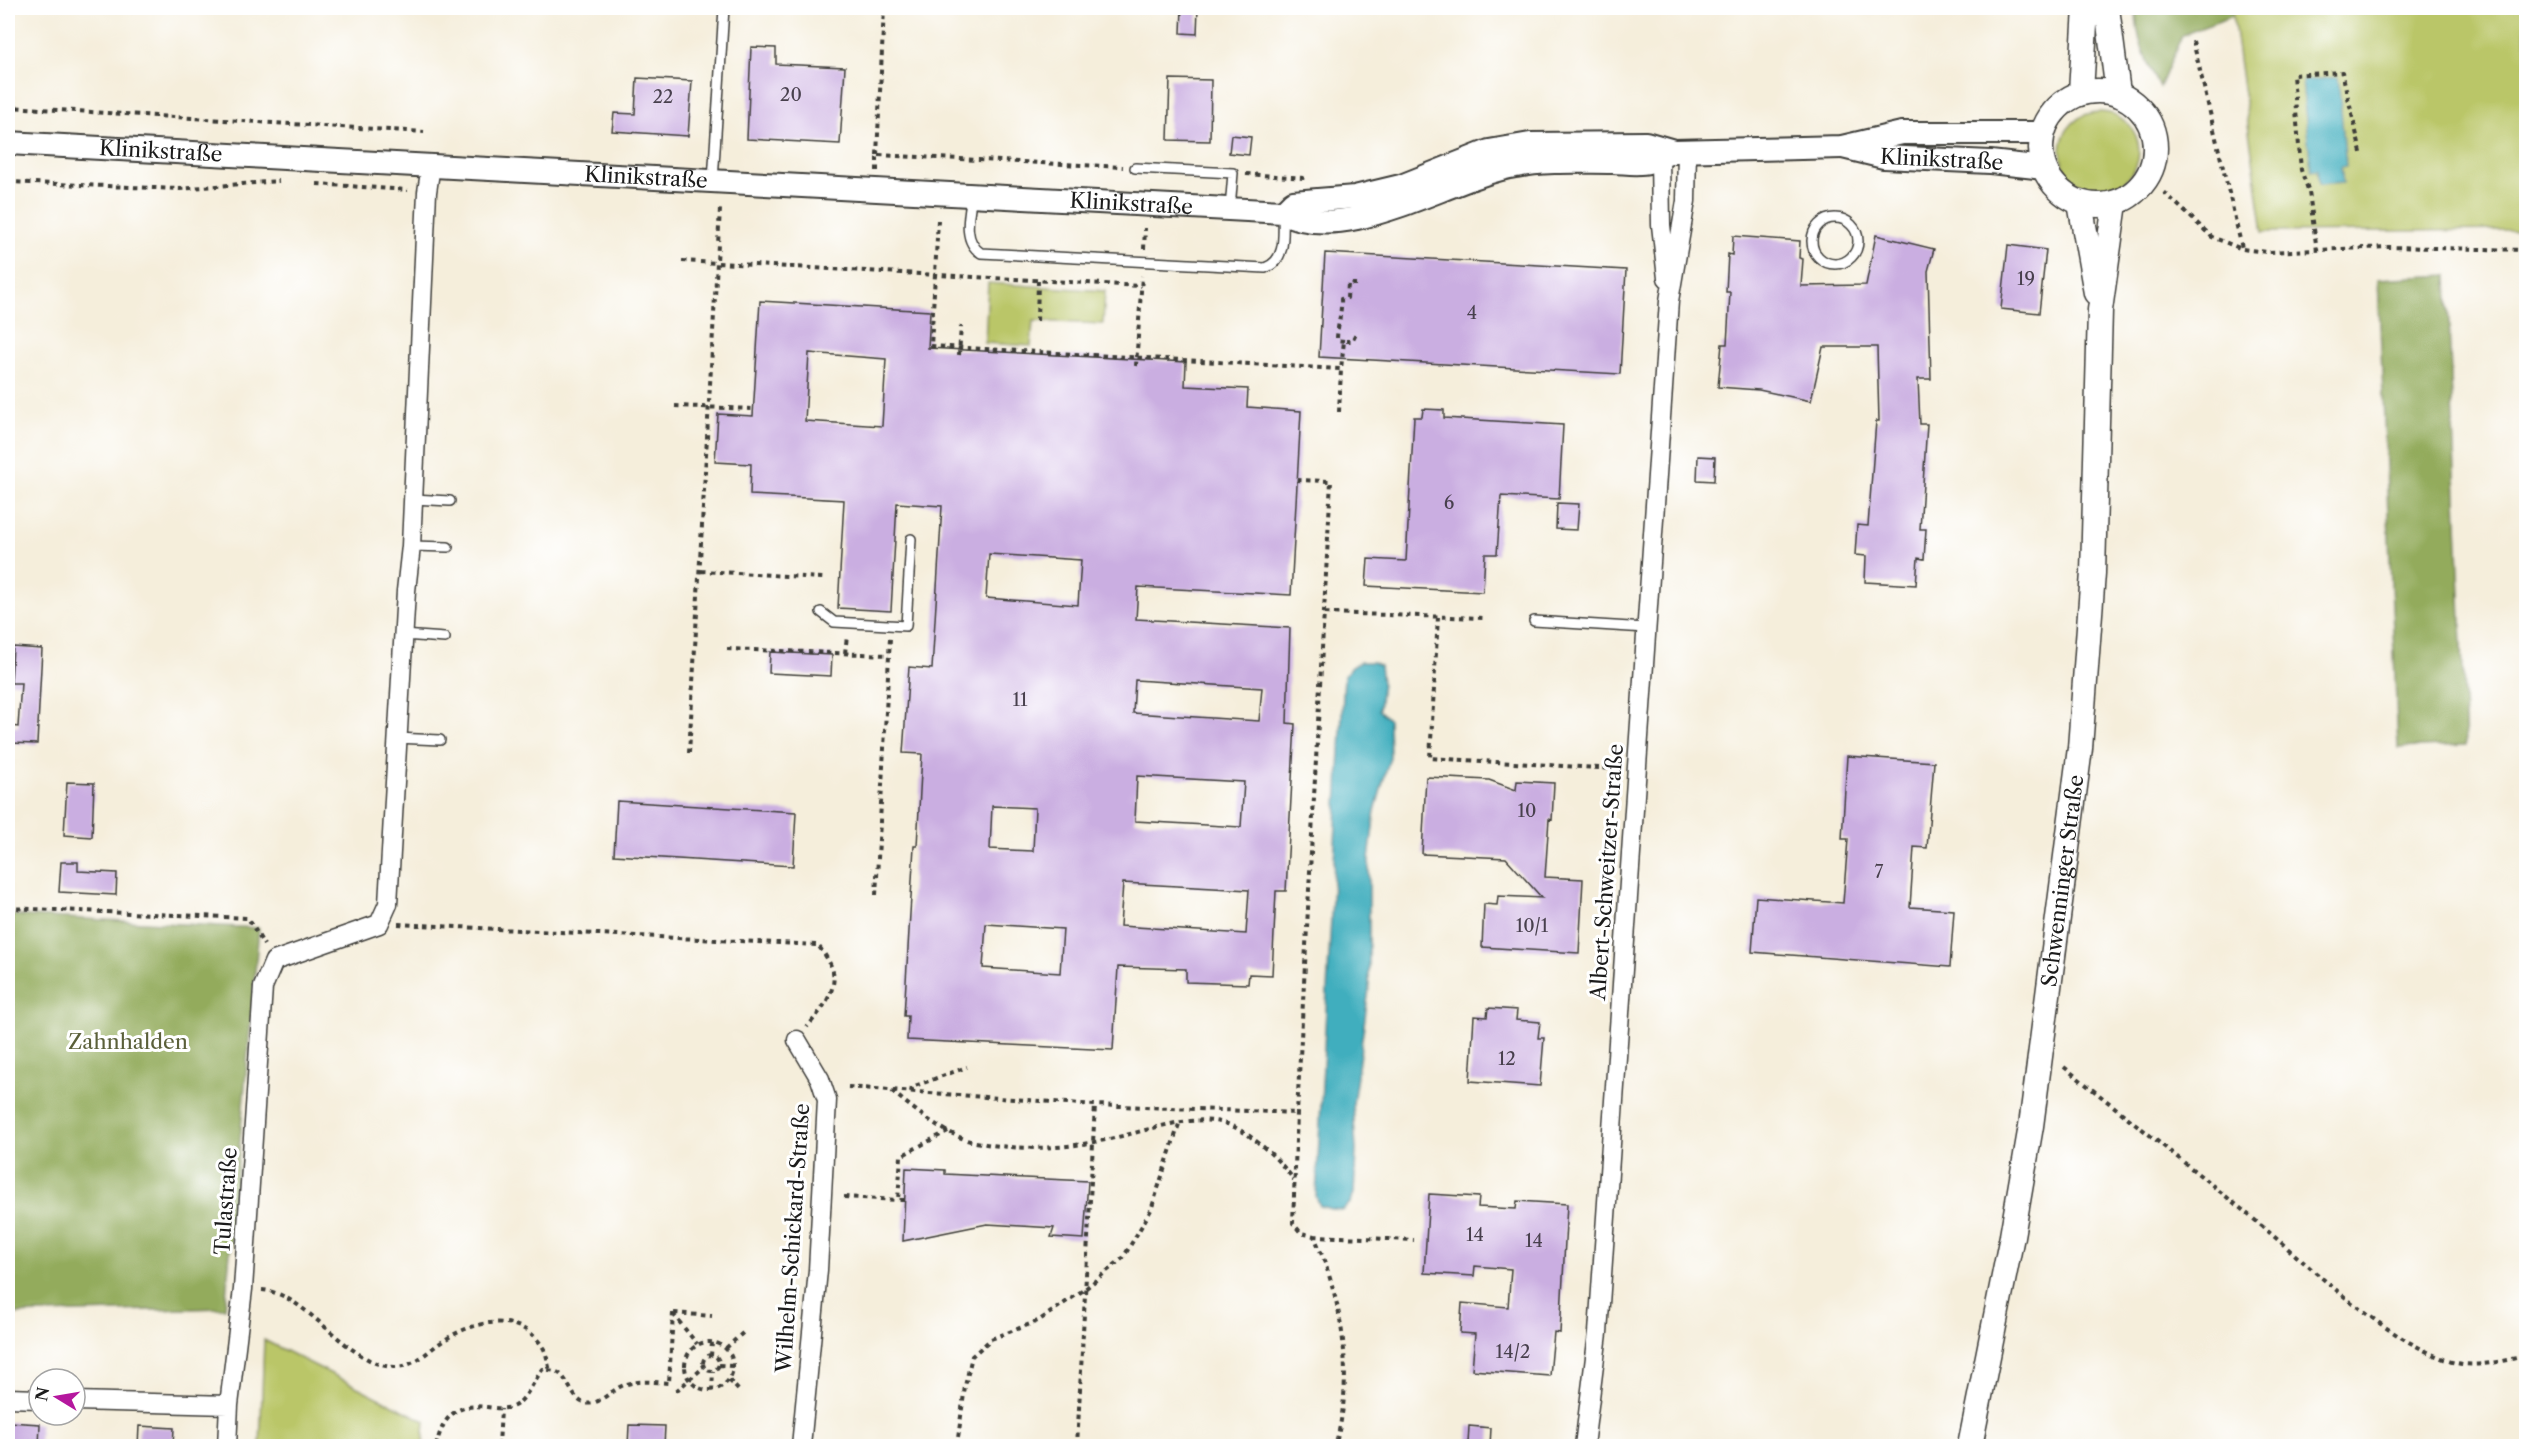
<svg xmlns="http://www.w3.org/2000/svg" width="2534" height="1454" viewBox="0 0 2534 1454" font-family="'Libre Caslon Text',serif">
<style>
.green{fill:#bac668;stroke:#6b7142;stroke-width:1.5}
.forest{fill:#93ab5c;stroke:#58643c;stroke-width:1.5}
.water{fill:#40aebe;stroke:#2e656d;stroke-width:1.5}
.building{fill:#caaee1;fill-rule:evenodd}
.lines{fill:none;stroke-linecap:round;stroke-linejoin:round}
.service-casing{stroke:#3d3c39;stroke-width:12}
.minor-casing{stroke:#3d3c39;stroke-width:21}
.tertiary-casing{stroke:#3d3c39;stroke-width:26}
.secondary-casing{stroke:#3d3c39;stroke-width:27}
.path{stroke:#3d3c39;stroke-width:4;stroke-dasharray:4.5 4.5;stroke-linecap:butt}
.service{stroke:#fff;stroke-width:9}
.minor{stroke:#fff;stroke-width:18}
.tertiary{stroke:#fff;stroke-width:22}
.secondary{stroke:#fff;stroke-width:24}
.labels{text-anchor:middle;stroke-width:6;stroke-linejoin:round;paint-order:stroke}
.number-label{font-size:18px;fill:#48404d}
.street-label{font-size:21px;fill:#1c1c1c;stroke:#fff}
.park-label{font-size:21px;fill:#5b603a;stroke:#fff}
</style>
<rect width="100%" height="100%" fill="#fff"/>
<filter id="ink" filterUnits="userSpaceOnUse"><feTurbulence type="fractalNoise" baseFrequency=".0167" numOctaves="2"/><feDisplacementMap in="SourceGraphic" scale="12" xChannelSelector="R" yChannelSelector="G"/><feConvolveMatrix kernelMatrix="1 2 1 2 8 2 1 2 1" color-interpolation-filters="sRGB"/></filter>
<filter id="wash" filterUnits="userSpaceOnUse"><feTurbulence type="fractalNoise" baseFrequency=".008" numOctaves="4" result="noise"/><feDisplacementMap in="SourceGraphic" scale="24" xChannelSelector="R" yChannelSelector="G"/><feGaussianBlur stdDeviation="1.35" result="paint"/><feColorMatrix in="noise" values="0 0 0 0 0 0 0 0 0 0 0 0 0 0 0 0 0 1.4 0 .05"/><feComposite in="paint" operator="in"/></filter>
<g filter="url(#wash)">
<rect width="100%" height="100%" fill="#f5eedb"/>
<path class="green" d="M 2232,8 L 2526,8 L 2526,230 L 2263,232 Z
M2061 151a39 39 0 1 1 78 0a39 39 0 1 1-78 0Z
M 988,283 L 1105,291 L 1103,324 L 1033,321 L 1031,346 L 985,343 Z
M 264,1340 L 425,1421 L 423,1446 L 260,1446 Z"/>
<path class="forest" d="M 2136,8 L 2232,8 L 2233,16 L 2182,35 L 2160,87 C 2145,60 2136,39 2136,8 Z
M 2447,275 L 2466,745 L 2398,748 L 2378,279 Z
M 8,915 L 259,928 L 225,1308 L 8,1314 Z"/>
<path class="water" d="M 2338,77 L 2346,166 L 2341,167 L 2343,183 L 2319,185 L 2317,169 L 2311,170 L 2302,81 Z
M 1360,662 L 1373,662 L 1380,666 L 1382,683 L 1379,710 L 1389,720 L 1390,757 L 1375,811 L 1369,860 L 1369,989 L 1353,1104 L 1356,1150 L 1354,1193 L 1351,1202 L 1343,1210 L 1331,1209 L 1320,1206 L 1316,1196 L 1344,676 L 1351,667 Z"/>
<g id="blocks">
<path class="building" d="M 1182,8 L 1198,8 L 1197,34 L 1181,33 Z
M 751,47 L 776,48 L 776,64 L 845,67 L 840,144 L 747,139 Z
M 637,78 L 692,81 L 688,136 L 612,131 L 614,113 L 635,114 Z
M 1170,79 L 1211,80 L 1210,141 L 1168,140 Z
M 1231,135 L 1251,137 L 1249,155 L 1229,153 Z
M 1876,235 L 1934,249 L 1928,271 L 1931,379 L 1918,379 L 1920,424 L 1927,424 L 1920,529 L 1926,529 L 1924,559 L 1918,558 L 1916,585 L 1865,582 L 1866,556 L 1855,555 L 1857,525 L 1868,526 L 1876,421 L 1879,421 L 1877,347 L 1823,347 L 1811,401 L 1759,390 L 1718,387 L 1722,344 L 1727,344 L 1730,292 L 1726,292 L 1728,254 L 1732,255 L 1733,236 L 1800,241 L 1799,258 L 1803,259 L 1801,286 L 1866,285 Z
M 2008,245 L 2046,250 L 2039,313 L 2001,309 Z
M 1325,253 L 1626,270 L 1620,374 L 1319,357 Z
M 760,301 L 930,311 L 928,348 L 1186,362 L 1185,386 L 1248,389 L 1247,407 L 1301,411 L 1291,595 L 1138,587 L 1136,619 L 1290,628 L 1287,723 L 1295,724 L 1286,891 L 1276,891 L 1272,975 L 1249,974 L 1248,984 L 1186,982 L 1186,969 L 1118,967 L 1113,1050 L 907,1040 L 908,1016 L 904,1016 L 914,846 L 917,846 L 922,754 L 903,753 L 909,667 L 932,669 L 942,506 L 897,503 L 891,611 L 838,608 L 844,500 L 750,495 L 751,464 L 715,462 L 718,414 L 753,416 ZM 809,353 L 886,359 L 882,426 L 805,421 ZM 989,554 L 1081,560 L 1078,605 L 986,598 ZM 1135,680 L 1262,688 L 1259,721 L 1133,713 ZM 1137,776 L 1244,782 L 1241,827 L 1135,821 ZM 992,806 L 1035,808 L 1033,851 L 990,849 ZM 1123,883 L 1249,890 L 1246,934 L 1120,926 ZM 986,924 L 1063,929 L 1060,973 L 983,968 Z
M 1423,409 L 1444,410 L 1444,418 L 1563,425 L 1559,499 L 1501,496 L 1497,554 L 1485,554 L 1483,592 L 1366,586 L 1368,559 L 1406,561 L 1414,417 L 1422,417 Z
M 1698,456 L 1715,457 L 1714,481 L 1697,480 Z
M 1557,503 L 1579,504 L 1577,530 L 1556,529 Z
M 13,647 L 42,649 L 37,744 L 10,743 L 11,726 L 18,727 L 21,683 L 11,683 Z
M 770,652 L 832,655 L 831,676 L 769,673 Z
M 1847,756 L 1934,762 L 1927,848 L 1914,847 L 1910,907 L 1954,910 L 1950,967 L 1752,952 L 1756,897 L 1843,903 L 1848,839 L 1842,839 Z
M 1426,777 L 1489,780 L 1516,790 L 1517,781 L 1554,783 L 1552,820 L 1549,819 L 1545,877 L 1583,879 L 1579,953 L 1482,947 L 1484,904 L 1497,905 L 1498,896 L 1542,898 L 1506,858 L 1422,854 Z
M 67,782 L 94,783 L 92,837 L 64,835 Z
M 617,801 L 796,812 L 793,866 L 614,855 Z
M 61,862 L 78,862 L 78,871 L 117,873 L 116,895 L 59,892 Z
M 1488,1008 L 1517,1010 L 1516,1020 L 1540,1022 L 1538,1038 L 1544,1038 L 1540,1086 L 1470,1081 L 1474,1016 L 1487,1017 Z
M 906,1168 L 945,1170 L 945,1174 L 1088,1181 L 1084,1239 L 1051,1237 L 1054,1228 L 987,1224 L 903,1241 Z
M 1429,1194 L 1479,1197 L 1478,1207 L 1516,1209 L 1517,1201 L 1567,1204 L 1560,1333 L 1554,1332 L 1550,1376 L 1472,1370 L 1475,1334 L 1460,1333 L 1462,1303 L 1508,1307 L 1511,1269 L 1475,1266 L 1474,1276 L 1424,1273 Z
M 8,1422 L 40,1424 L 39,1446 L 8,1446 Z
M 629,1425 L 665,1426 L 664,1446 L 628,1446 Z
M 139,1426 L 174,1428 L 173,1446 L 138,1446 Z
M 1469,1426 L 1491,1428 L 1490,1446 L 1468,1444 Z"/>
</g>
</g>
<g filter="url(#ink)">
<use href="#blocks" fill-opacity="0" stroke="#3d3c39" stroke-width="1.5"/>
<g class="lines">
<defs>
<path id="service" d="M 1135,168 L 1233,173 L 1230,209
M 713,181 L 724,8
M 972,195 C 969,215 962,241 981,253 L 1265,268 C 1287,260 1283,234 1283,213
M1812 241a23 23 0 1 1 46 0a23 23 0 1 1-46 0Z
M 413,499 L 450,501
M 411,546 L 448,547
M 821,612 L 834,622 L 906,626 L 911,539
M 1534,621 L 1646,628
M 403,635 L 445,638
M 396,738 L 440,740"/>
<path id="minor" d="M 1660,156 L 1661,225 L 1667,278
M 797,1040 L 820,1079 L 827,1100 L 818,1270 L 801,1446
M 8,1398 L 39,1399
M 75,1401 L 229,1405
M 227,1446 L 229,1405 L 243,1289 L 263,987 L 274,961 L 379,924 L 388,904 L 406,591 L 411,546 L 427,192 L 431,165
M 1584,1446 L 1598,1333 L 1669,301 L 1686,201 L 1687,150"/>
<g id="tertiary">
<path id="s1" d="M 8,143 L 1283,212 C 1347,247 1451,176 1516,166 C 1547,160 1580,162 1612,162 C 1623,162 1638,165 1648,162 C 1657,159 1665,154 1674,151"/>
<path id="s2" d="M 1843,147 L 1884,157 L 1990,162 L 2044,168"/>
<path d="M 1283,212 L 1293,202 L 1355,197 L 1401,186 L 1489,151 L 1530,144 L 1646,143 L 1674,151 L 1842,147 L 1902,133 L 2042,133"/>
</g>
<g id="secondary">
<path d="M 2107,8 L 2118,93"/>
<circle cx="2098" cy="148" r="57"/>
<path d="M 2081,92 L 2086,8"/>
<path d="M 2080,203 L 2096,293"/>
<path id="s3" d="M 1970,1446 L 2012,1236 L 2031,1126 L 2080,748 L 2093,573 L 2100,310 L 2115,203"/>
</g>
</defs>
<use href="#service" class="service-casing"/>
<use href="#minor" class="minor-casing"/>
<use href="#tertiary" class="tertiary-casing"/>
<use href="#secondary" class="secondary-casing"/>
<path class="path" d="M 2193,41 L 2242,248
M 8,107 L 424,132
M 877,155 L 884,8
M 877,171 L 877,155 L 1123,167
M 1246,174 L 1305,178
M 8,182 L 179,189 L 279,181
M 317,184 L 408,190
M 2164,192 L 2212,237 L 2242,249 L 2267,252 L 2389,247 L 2526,250
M 938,220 L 931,346 L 1341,369 L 1344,341 L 1352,341 L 1356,333
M 1144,249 L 1145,228
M 2317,251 L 2309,192 L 2301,170 L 2293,75 L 2342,72 L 2362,157
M 682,261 L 1141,286
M 1037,321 L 1038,281
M 1344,341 L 1337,340 C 1337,326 1342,314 1341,299 L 1347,298 L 1348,284 L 1357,284
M 959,355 L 961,326
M 1136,366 L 1142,276
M 675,406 L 753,409
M 1339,412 L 1341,369
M 1297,480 L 1331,481 L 1297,1113 L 1293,1223 L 1301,1233 L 1314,1236 C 1343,1300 1355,1378 1335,1446
M 701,571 L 823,578
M 1325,613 L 1483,618
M 1438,617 L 1430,758 L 1615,769
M 727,649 L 889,655
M 845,653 L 847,636
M 689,753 L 720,209
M 876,895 L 890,638
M 8,908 L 248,918 L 264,945
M 398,924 L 818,945 C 823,952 828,959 831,966 C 841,988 820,1012 807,1027
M 2064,1067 C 2128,1118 2192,1168 2256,1221 C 2311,1267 2378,1334 2446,1360 C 2472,1370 2500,1361 2526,1356
M 848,1087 L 1095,1105 L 1297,1113
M 892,1091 C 914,1110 937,1128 964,1139 C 970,1142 979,1142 986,1144 C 1033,1152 1080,1147 1126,1135 C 1155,1128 1189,1116 1220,1122 C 1246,1127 1279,1159 1294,1180
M 911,1092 L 912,1087 L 967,1067
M 844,1197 L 898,1200
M 904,1200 L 898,1200 L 901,1156 L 948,1131
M 1314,1236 L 1414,1240
M 262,1290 C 307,1293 349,1367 395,1367 C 415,1367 427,1351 443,1341 C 474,1320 521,1310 544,1349 C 547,1355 548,1364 550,1371
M 674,1313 L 712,1316
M 673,1314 L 697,1344
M685 1366a24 24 0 1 1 48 0a24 24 0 1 1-48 0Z
M 726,1348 L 746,1330
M703 1363a8 8 0 1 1 16 0a8 8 0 1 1-16 0Z
M 711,1356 L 712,1342
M 719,1365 L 733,1366
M 729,1380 L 741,1393
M 676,1391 L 704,1367
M 712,1391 L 713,1371
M 436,1446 C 443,1417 455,1403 487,1407 C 496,1408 506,1410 514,1406 C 527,1399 534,1380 543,1369 C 547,1370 553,1370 557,1372 C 569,1378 572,1401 585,1403 C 597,1406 607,1394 618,1388 C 632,1379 653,1382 669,1383 L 673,1313
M 499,1446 L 501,1409
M 957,1446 L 965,1386 L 972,1356 L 991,1339 L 1038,1321 L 1085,1289 L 1123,1258 L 1151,1210 L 1179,1124
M 1077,1446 L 1095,1105"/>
<use href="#service" class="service"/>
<use href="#minor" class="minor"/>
<use href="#tertiary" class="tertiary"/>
<use href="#secondary" class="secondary"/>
</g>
</g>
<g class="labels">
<g class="number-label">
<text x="791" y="101">20</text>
<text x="663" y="103">22</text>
<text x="2026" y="285">19</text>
<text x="1472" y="319">4</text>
<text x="1449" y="509">6</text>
<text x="1020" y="706">11</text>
<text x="1527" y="817">10</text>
<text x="1879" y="878">7</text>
<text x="1532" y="932">10/1</text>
<text x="1507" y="1065">12</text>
<text x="1475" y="1241">14</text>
<text x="1534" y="1247">14</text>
<text x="1513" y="1358">14/2</text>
</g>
<g class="street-label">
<text dy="7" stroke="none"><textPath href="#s1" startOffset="153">Klinikstraße</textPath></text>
<text dy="7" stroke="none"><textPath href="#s2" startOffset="100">Klinikstraße</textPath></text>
<text dy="7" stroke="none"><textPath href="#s1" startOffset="639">Klinikstraße</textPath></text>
<text dy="7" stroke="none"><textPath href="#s1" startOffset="1125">Klinikstraße</textPath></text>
<text transform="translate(1607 872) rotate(-86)" y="7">Albert-Schweitzer-Straße</text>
<text dy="7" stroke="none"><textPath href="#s3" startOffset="573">Schwenninger Straße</textPath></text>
<text transform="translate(226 1201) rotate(-86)" y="7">Tulastraße</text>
<text transform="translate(793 1238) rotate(-86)" y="7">Wilhelm-Schickard-Straße</text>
</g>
<g class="park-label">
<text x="128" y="1049">Zahnhalden</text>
</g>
</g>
<rect width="2534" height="1454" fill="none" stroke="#fff" stroke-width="30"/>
<g transform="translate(57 1397) rotate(281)"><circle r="28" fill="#ffffff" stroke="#a4a4a4" stroke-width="1.5"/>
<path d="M0-4.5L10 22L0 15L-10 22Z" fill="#b5179e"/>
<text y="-9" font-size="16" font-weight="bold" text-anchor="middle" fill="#1c1c1c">N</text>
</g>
</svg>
